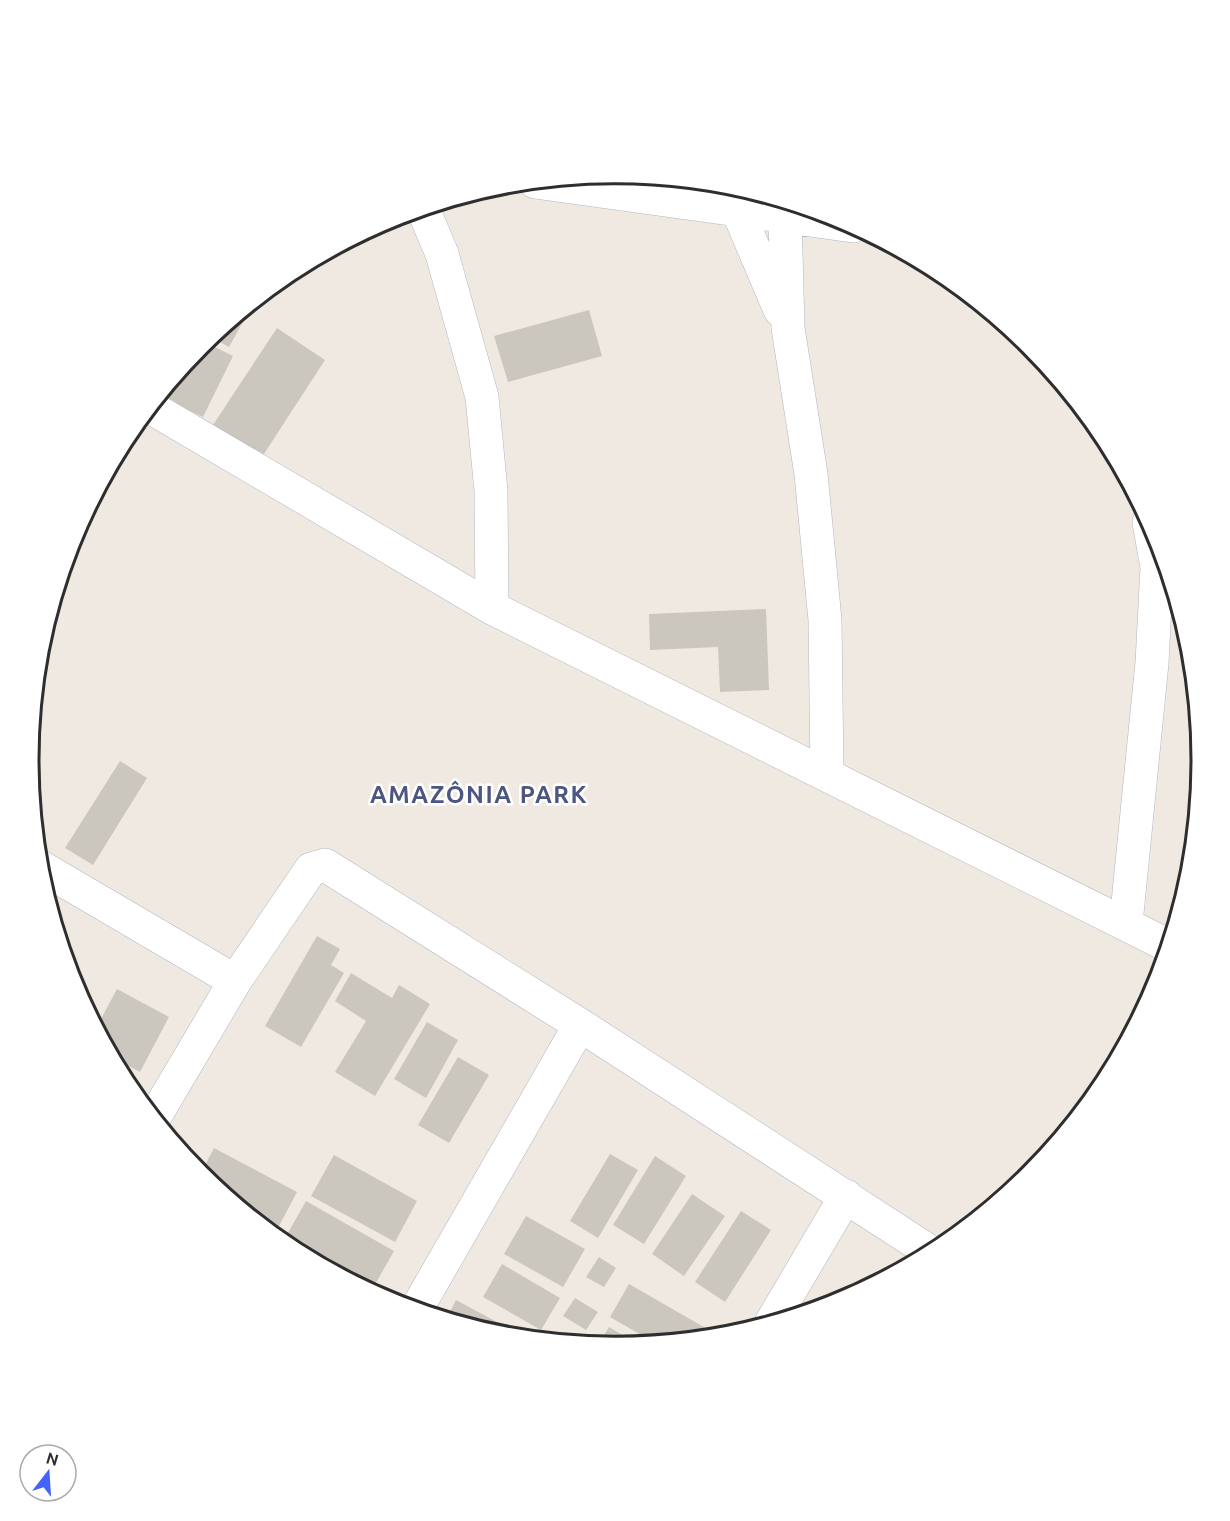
<svg xmlns="http://www.w3.org/2000/svg" width="1230" height="1521" viewBox="0 0 1230 1521" font-family="Ubuntu,sans-serif">
<style>
.building{fill:#cbc7bf}
.lines{fill:none;stroke-linecap:round;stroke-linejoin:round}
.minor-casing{stroke:#b4b7c1;stroke-width:34}
.minor{stroke:#fff;stroke-width:33}
.labels{text-anchor:middle;stroke-width:5;stroke-linejoin:round;paint-order:stroke}
.district-label{font-size:24px;font-weight:bold;letter-spacing:1.5px;fill:#4d5680;stroke:#fff}
.rim{fill:none;stroke:#2e2e2e;stroke-width:3}
</style>
<rect width="100%" height="100%" fill="#efe9e1"/>
<path class="building" d="M 589,310 L 602,356 L 508,382 L 494,336 Z
M 238,315 L 245,318 L 229,347 L 211,337 Z
M 277,328 L 325,360 L 262,457 L 213,425 Z
M 205,342 L 233,356 L 203,417 L 159,396 Z
M 766,609 L 769,690 L 720,692 L 718,647 L 650,650 L 649,614 Z
M 120,761 L 147,778 L 93,865 L 65,848 Z
M 317,936 L 340,949 L 331,965 L 344,973 L 301,1047 L 265,1026 Z
M 351,973 L 392,998 L 399,985 L 430,1004 L 375,1096 L 335,1072 L 366,1021 L 335,1001 Z
M 117,989 L 169,1017 L 140,1072 L 112,1057 L 96,1028 Z
M 427,1022 L 458,1040 L 426,1098 L 394,1079 Z
M 458,1057 L 489,1075 L 449,1143 L 418,1125 Z
M 214,1148 L 297,1192 L 278,1228 L 239,1207 L 200,1175 Z
M 610,1154 L 638,1170 L 598,1238 L 570,1221 Z
M 334,1155 L 417,1201 L 395,1242 L 311,1196 Z
M 655,1156 L 686,1176 L 644,1244 L 613,1225 Z
M 692,1194 L 725,1216 L 684,1276 L 652,1254 Z
M 306,1201 L 394,1251 L 373,1288 L 285,1238 Z
M 741,1211 L 771,1230 L 725,1302 L 695,1282 Z
M 526,1216 L 585,1249 L 563,1287 L 504,1254 Z
M 599,1257 L 616,1268 L 604,1287 L 586,1277 Z
M 502,1264 L 560,1298 L 541,1330 L 483,1297 Z
M 629,1284 L 716,1334 L 714,1337 L 655,1343 L 610,1317 Z
M 575,1298 L 598,1312 L 586,1330 L 563,1316 Z
M 456,1300 L 527,1338 L 500,1336 L 446,1319 Z
M 609,1327 L 639,1345 L 598,1345 Z"/>
<g class="lines">
<defs>
<path id="minor" d="M 535,182 L 853,226
M 732,186 L 735,204 L 780,310
M 788,203 L 785,216 L 788,328 L 811,474 L 825,620 L 827,774
M 423,209 L 442,254 L 482,397 L 491,491 L 492,608
M 150,407 L 492,608 L 1169,946
M 39,866 L 235,981 L 154,1118
M 1126,923 L 1152,663 L 1157,567 L 1149,522
M 235,981 L 311,869 L 325,865 L 580,1025 L 932,1253
M 416,1310 L 580,1025
M 771,1323 L 846,1196"/>
</defs>
<use href="#minor" class="minor-casing"/>
<use href="#minor" class="minor"/>
</g>
<g class="labels">
<g class="district-label">
<text x="479" y="803">AMAZÔNIA PARK</text>
</g>
</g>
<path d="M0 0H1230V1521H0ZM39 760a576 576 0 1 1 1152 0a576 576 0 1 1-1152 0Z" fill="#fff" fill-rule="evenodd"/>
<path class="rim" d="M39 760a576 576 0 1 1 1152 0a576 576 0 1 1-1152 0Z"/>
<g transform="translate(48 1473) rotate(17)"><circle r="28" fill="#ffffff" stroke="#ababab" stroke-width="1.5"/>
<path d="M0-4.5L10 22L0 15L-10 22Z" fill="#4264fb"/>
<text y="-9" font-size="16" font-weight="bold" text-anchor="middle" fill="#2e2e2e">N</text>
</g>
</svg>
